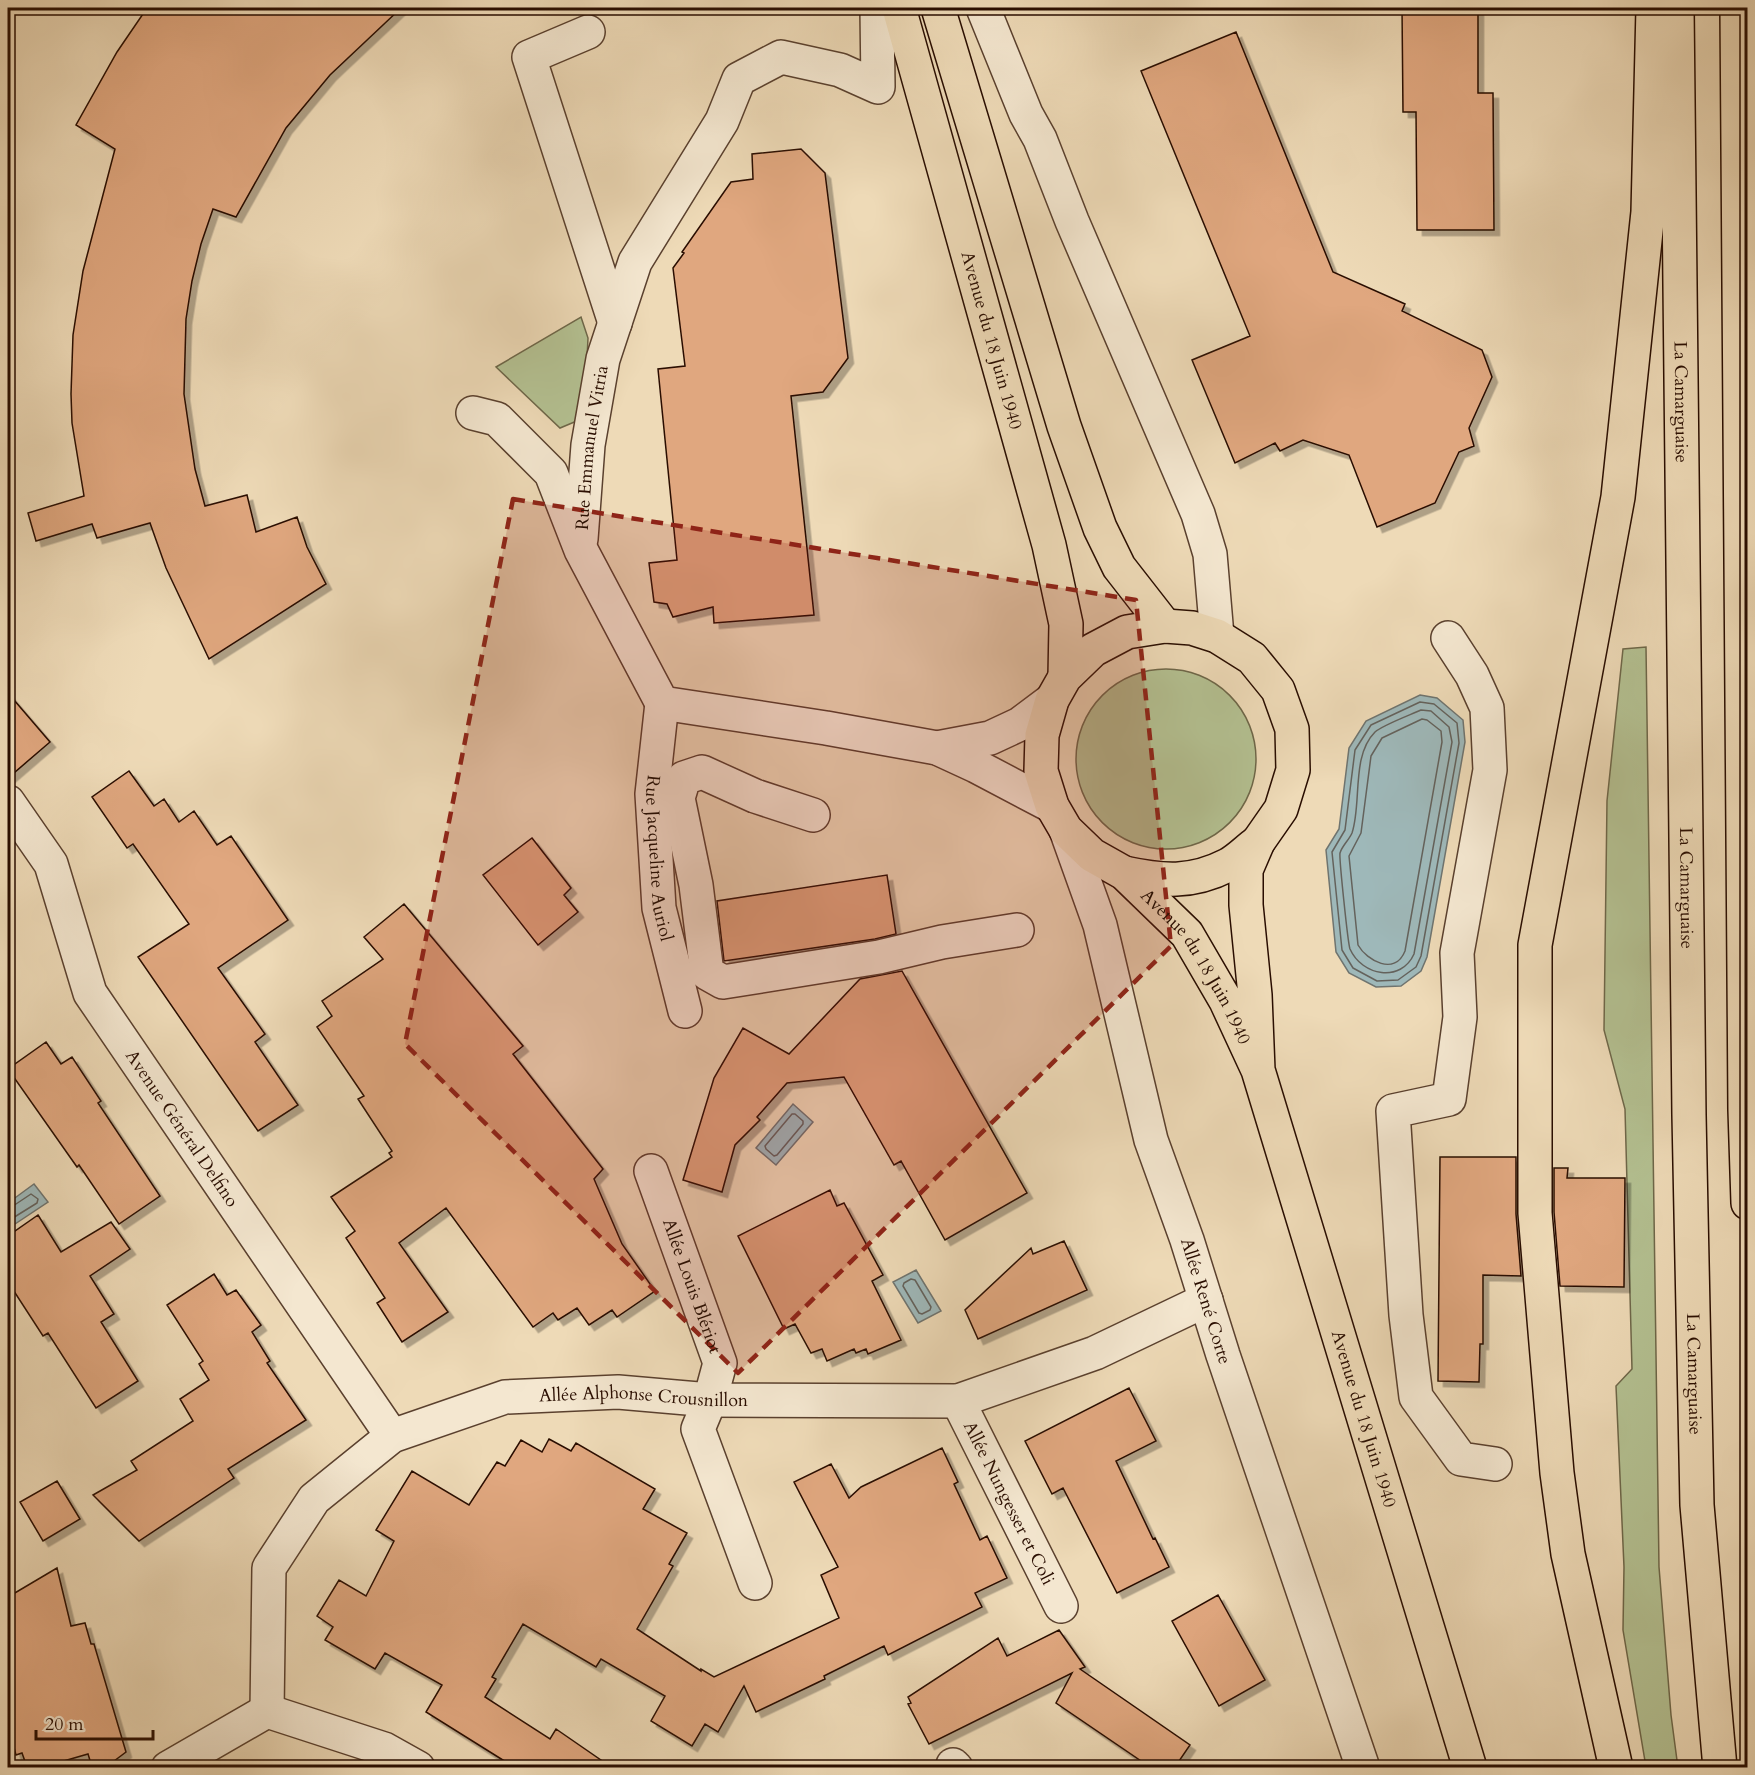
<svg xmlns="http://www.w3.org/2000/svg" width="1755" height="1775" viewBox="0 0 1755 1775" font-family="Cardo,serif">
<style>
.green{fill:#b4c192;stroke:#6e6749;stroke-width:1.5}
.water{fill:#9eb8b9;stroke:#6f746f;stroke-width:1.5}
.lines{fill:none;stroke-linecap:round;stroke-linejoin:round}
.shore{stroke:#64625c;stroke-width:1.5}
.building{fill:#e0a77f;stroke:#290d00;stroke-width:1.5;filter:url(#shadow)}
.minor-casing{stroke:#5a402e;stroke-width:36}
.major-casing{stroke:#290d00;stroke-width:36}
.highway-casing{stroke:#290d00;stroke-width:36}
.minor{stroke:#f4e7d0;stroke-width:33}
.major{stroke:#eedab7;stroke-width:33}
.highway{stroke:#eedab7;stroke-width:33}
.marked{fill:#8f2418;fill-opacity:0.2;stroke:#8f2418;stroke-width:4.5;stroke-dasharray:12 8;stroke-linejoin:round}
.labels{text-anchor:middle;stroke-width:4.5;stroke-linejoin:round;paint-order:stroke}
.street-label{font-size:18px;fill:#290d00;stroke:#f4e7d0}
</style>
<defs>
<filter id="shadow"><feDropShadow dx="5.5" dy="5.5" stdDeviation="0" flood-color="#0004"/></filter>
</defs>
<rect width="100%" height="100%" fill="#eedab7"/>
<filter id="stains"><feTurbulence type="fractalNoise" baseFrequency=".00333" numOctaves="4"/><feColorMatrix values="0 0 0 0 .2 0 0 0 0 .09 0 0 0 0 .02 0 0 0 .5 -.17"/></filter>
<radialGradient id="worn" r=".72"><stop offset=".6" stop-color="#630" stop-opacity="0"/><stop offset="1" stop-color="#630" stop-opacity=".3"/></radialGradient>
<path class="green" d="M 581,317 L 588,338 L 584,418 L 560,428 L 496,367 Z
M 1646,647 L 1659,1567 L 1671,1715 L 1678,1768 L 1646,1767 L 1623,1630 L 1624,1567 L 1616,1386 L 1632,1369 L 1625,1109 L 1604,1030 L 1607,801 L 1623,649 Z
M1076 759a90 90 0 1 1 180 0a90 90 0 1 1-180 0Z"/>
<path class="water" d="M 1420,695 L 1437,698 L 1463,720 L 1465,742 L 1427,957 L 1421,971 L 1401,986 L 1376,987 L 1349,973 L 1336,952 L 1326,850 L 1339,829 L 1349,748 L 1366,721 Z
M 793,1104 L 813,1122 L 776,1165 L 756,1148 Z
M 34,1184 L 48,1202 L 9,1228 L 8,1203 Z
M 916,1270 L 941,1311 L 918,1323 L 893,1282 Z"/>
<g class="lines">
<path class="shore" d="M 1420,702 L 1434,704 L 1457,723 L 1459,743 L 1421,956 L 1416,967 L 1398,980 L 1377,981 L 1353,968 L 1342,950 L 1332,852 L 1345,830 L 1355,750 L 1371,725 Z
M 1421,710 L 1431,711 L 1449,727 L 1452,742 L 1414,954 C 1401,983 1362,976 1350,949 C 1348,944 1339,858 1340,853 C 1342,846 1349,840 1352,833 C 1362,803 1351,756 1375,732 C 1383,725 1410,715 1421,710 Z
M 1422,719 L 1427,720 L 1441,731 L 1442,742 L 1405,951 C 1395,976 1367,961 1358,945 L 1349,856 L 1361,833 L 1371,756 L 1382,738 Z
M 792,1114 L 795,1114 L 803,1121 L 803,1124 L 777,1155 L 774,1156 L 766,1149 L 765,1146 Z
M 8,1207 L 13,1206 L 31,1194 L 38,1199 L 37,1203 L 8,1221
M 911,1279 L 915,1280 L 931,1307 L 930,1310 L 922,1314 L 919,1313 L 903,1286 L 904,1283 Z"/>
</g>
<path class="building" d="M 147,8 L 401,8 L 330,75 L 286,128 L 236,217 L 213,209 L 201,244 L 192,281 L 186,319 L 184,394 L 195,469 L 205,506 L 247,495 L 256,532 L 297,517 L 307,547 L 326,584 L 209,659 L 166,568 L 150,523 L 97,538 L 92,524 L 36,541 L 28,513 L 84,496 L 72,423 L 71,394 L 73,335 L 83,271 L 115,149 L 76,125 L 117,52 Z
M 1402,8 L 1478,8 L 1478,93 L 1493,93 L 1494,230 L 1417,230 L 1416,112 L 1403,112 Z
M 1236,32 L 1333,272 L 1405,304 L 1402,311 L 1482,350 L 1492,377 L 1469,428 L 1474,446 L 1459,452 L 1435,503 L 1377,527 L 1349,455 L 1303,440 L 1280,451 L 1275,443 L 1235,463 L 1192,360 L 1250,336 L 1141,71 Z
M 801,149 L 825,173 L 848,358 L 823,392 L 791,396 L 814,615 L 714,623 L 713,607 L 673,617 L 667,604 L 654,602 L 649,563 L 677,560 L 658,369 L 685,366 L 673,268 L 684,253 L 682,252 L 731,182 L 753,179 L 752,154 Z
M 8,693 L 50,742 L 8,778 Z
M 129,771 L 154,806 L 164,799 L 179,822 L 194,811 L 217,845 L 231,836 L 288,920 L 218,968 L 265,1034 L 255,1042 L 298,1105 L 258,1131 L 138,957 L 189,924 L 133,844 L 127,848 L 92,797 Z
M 532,838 L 571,888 L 564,895 L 578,912 L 538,945 L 483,875 Z
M 887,875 L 896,934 L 875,939 L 724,961 L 717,901 Z
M 404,904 L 523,1046 L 513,1054 L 603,1169 L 594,1179 L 622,1244 L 655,1291 L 617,1317 L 612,1310 L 589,1325 L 577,1308 L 558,1320 L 553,1313 L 533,1327 L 446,1208 L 399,1243 L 448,1312 L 402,1342 L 377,1303 L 385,1298 L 346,1238 L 355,1231 L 331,1197 L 392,1157 L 389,1153 L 392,1151 L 358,1099 L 364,1096 L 317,1027 L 332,1016 L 322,1001 L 383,959 L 364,937 Z
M 902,971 L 1027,1193 L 945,1240 L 901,1161 L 894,1165 L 844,1077 L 787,1083 L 757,1117 L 760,1120 L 735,1145 L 722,1192 L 683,1180 L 714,1078 L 743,1028 L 789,1054 L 860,979 Z
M 46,1042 L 61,1064 L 72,1057 L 101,1101 L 98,1103 L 160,1196 L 119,1224 L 79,1165 L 77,1167 L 8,1069 Z
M 1440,1157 L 1516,1157 L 1516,1214 L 1521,1276 L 1483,1275 L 1483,1344 L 1480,1344 L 1479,1382 L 1438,1381 Z
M 1554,1168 L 1568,1168 L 1567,1178 L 1625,1178 L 1624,1287 L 1560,1286 L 1554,1212 Z
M 830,1190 L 837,1206 L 844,1203 L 883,1275 L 872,1281 L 901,1340 L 868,1354 L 866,1349 L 856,1353 L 854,1349 L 827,1361 L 822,1349 L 811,1353 L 795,1324 L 784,1329 L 738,1236 Z
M 38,1215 L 61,1252 L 111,1222 L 130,1249 L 90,1276 L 114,1314 L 101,1322 L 138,1381 L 96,1408 L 48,1333 L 43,1336 L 8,1282 L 8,1236 Z
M 1064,1241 L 1087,1290 L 978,1339 L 965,1310 L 1031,1248 L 1033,1254 Z
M 214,1274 L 227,1295 L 236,1290 L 261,1325 L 252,1332 L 270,1361 L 267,1363 L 306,1420 L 228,1469 L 234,1478 L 139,1541 L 93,1495 L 137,1470 L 131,1461 L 193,1421 L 180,1399 L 209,1380 L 199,1364 L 203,1361 L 167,1305 Z
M 1129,1388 L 1156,1441 L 1116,1461 L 1153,1539 L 1155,1538 L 1169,1567 L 1117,1593 L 1063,1488 L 1052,1494 L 1025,1441 Z
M 549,1439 L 571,1451 L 576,1443 L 655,1489 L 643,1509 L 687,1533 L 669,1564 L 673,1566 L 637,1629 L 701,1671 L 701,1669 L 714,1677 L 839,1618 L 821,1575 L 838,1567 L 794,1482 L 831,1464 L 849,1498 L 861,1487 L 942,1448 L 958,1482 L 954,1484 L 980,1540 L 987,1536 L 1007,1578 L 975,1593 L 982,1607 L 888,1655 L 884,1646 L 824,1676 L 825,1679 L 756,1712 L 744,1686 L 718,1732 L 705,1724 L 692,1746 L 651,1721 L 665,1696 L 601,1659 L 596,1667 L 523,1624 L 492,1677 L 496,1679 L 485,1697 L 550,1739 L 556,1729 L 611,1767 L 514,1767 L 426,1712 L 442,1685 L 385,1653 L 375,1669 L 325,1640 L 333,1627 L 317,1616 L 339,1580 L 366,1596 L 394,1541 L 376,1530 L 412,1471 L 469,1505 L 497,1462 L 505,1466 L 521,1440 L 542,1452 Z
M 57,1481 L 80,1519 L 43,1541 L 20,1502 Z
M 57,1568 L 71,1626 L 85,1623 L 91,1644 L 94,1644 L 126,1752 L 106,1767 L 92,1767 L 88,1754 L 43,1767 L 27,1767 L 22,1753 L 16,1755 L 8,1726 L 8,1597 Z
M 1218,1595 L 1265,1680 L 1219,1706 L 1172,1621 Z
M 1059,1630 L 1085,1667 L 1080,1669 L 1190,1745 L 1175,1767 L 1150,1767 L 1056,1703 L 1072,1673 L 929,1744 L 908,1704 L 911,1703 L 908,1697 L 998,1638 L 1007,1656 Z"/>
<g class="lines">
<defs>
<g id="minor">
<path d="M 983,8 L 1026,114 L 1040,139 L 1072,221 L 1198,514 L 1210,554 L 1217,636"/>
<path d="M 588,32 L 529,57 L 615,323"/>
<path d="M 473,413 L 497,419 L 551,473 L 581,550 L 662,703 L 826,728 L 937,748 L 976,766 L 1052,806"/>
<path id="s1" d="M 581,539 L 588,445 L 603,359 L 635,262 L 722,121 L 739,79 L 781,57 L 840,70 L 878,87 L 877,8"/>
<path d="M 1448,638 L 1472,675 L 1487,708 L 1490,770 L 1457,953 L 1460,1017 L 1449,1099 L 1393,1111 L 1406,1315 L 1416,1397 L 1461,1459 L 1495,1464"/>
<path id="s2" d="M 662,703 L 652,794 L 659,908 L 685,1011"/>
<path d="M 937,748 L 990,738 L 1020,724 L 1052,700"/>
<path id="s3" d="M 8,802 L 51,864 L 90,993 L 392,1436"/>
<path d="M 813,815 L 755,796 L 702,772 L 684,778 L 678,798 L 696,885 L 707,973 L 723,982 L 879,957 L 942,942 L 1017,930"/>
<path id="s4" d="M 1066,830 L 1100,925 L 1151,1140 L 1187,1240 L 1223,1355 L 1363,1768"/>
<path id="s5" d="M 651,1171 L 720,1363 L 710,1400 L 698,1429 L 755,1583"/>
<path id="s6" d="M 958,1401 L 1061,1606"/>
<path id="s7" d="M 267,1711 L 269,1568 L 314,1499 L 392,1436 L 505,1397 L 618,1392 L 710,1400 L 958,1401 L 1095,1353 L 1206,1300"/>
<path d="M 953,1765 L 956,1768"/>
<path d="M 168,1768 L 267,1711 L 384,1749 L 418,1768"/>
</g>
<g id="major">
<path id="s8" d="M 899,8 L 1049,545 L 1066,624 L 1065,677"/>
<path d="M 938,8 L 1064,426 L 1100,528 L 1119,567 L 1165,626"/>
<path d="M 1124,873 C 1162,881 1191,884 1228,865 C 1239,859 1248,849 1258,842"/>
<path id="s9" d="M 1258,1070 L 1255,995 L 1246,905 L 1246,870 L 1258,842 L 1281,809 L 1293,770 L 1292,729 L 1278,690 L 1252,658 L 1217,636 L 1192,628 L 1165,626 L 1127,632 L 1093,650 L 1065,677 L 1052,700 L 1042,735 L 1041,771 L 1052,806 L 1066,830 L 1092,855 L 1124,873 L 1187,934 L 1226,1001 L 1258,1070 L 1470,1768"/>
</g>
<g id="highway">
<path id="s10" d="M 1677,8 L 1689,1115 L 1697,1505 L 1720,1768"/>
<path d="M 1737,8 L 1745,1110 L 1748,1203"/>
<path d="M 1616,1768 L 1568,1554 L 1557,1473 L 1535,1213 L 1535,945 L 1618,497 L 1648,212 L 1653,8"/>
</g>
</defs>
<use href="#minor" class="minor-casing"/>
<use href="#major" class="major-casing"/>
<use href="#highway" class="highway-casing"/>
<use href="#minor" class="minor"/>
<use href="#major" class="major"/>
<use href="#highway" class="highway"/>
</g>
<path class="marked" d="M 513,499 L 1136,600 L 1171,946 L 738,1373 L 405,1044 Z"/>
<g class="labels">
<g class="street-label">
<text dy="6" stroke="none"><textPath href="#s8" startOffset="345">Avenue du 18 Juin 1940</textPath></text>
<text dy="6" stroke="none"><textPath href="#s10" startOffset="394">La Camarguaise</textPath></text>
<text dy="6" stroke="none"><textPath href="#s1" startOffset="92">Rue Emmanuel Vitria</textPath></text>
<text dy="6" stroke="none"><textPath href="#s2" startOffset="156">Rue Jacqueline Auriol</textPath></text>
<text dy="6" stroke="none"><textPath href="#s10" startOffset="880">La Camarguaise</textPath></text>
<text dy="6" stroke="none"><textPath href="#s9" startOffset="1002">Avenue du 18 Juin 1940</textPath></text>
<text dy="6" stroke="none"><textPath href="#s3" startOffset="374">Avenue Général Delfino</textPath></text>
<text dy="6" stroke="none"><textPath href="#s5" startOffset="122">Allée Louis Blériot</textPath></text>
<text dy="6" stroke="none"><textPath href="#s4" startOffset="492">Allée René Corte</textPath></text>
<text dy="6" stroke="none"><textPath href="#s10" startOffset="1366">La Camarguaise</textPath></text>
<text dy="6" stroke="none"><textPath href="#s7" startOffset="584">Allée Alphonse Crousnillon</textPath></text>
<text dy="6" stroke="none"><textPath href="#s9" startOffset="1488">Avenue du 18 Juin 1940</textPath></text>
<text dy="6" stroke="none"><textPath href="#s6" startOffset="114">Allée Nungesser et Coli</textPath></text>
</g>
</g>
<rect width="1755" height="1775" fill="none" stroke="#eedab7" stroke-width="30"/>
<rect x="9" y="9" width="1737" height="1757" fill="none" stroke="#290d00" stroke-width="3"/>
<rect x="15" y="15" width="1725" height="1745" fill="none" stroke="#290d00" stroke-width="1.5"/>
<path d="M36 1730v9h117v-9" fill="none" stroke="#290d00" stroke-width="3"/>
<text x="45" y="1730" font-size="18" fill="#290d00" stroke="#f4e7d0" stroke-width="4.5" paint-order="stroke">20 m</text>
<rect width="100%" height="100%" filter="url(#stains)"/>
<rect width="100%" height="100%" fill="url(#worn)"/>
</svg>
